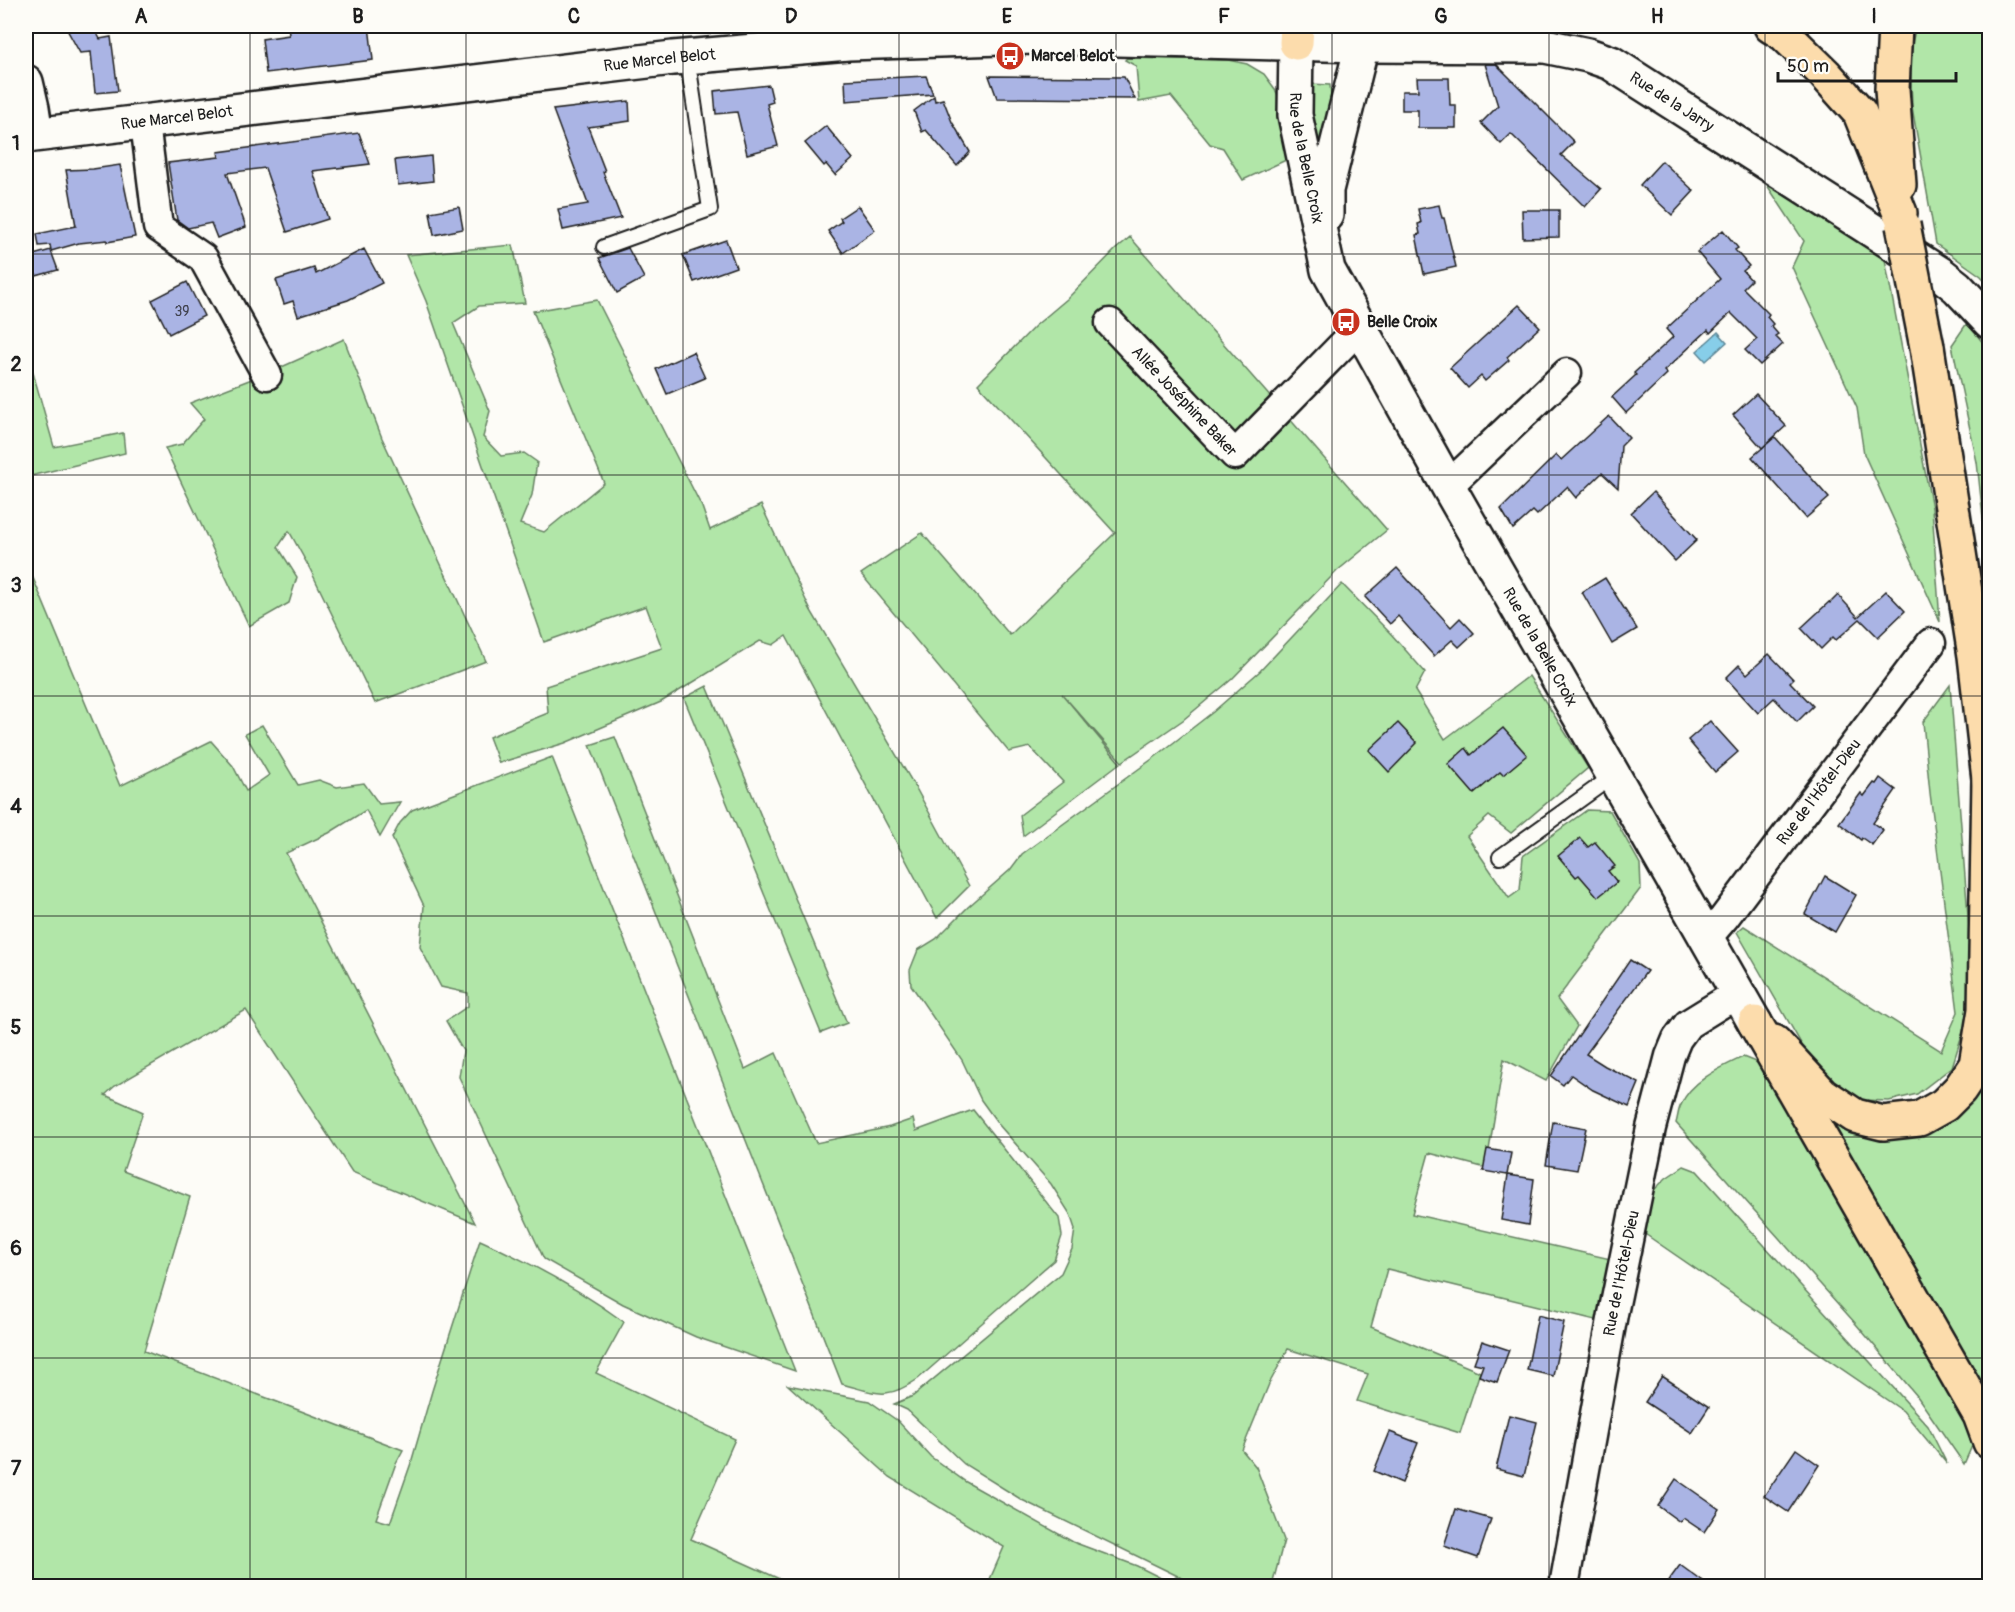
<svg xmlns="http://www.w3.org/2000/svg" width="2015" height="1612" viewBox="0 0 2015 1612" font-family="Pangolin,sans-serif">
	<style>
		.green { fill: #b1e6a8; stroke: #668162; stroke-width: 1.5 }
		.water { fill: #87cee9; stroke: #5c8797; stroke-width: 1.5 }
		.building { fill: #aab4e4; stroke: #1c1c1c; stroke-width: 1.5 }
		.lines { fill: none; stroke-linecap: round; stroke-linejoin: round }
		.service-casing { stroke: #1c1c1c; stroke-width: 18 }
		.minor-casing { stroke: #1c1c1c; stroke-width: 33 }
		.tertiary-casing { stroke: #1c1c1c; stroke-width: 38 }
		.secondary-casing { stroke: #1c1c1c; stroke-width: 38 }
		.primary-casing { stroke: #1c1c1c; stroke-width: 38 }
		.trunk-casing { stroke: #1c1c1c; stroke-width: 38 }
		.service { stroke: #fdfcf7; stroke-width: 14 }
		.minor { stroke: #fdfcf7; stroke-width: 28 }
		.tertiary { stroke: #fdfcf7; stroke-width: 33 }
		.secondary { stroke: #fdfcf7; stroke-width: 33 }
		.primary { stroke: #fcdcac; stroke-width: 33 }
		.trunk { stroke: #fcdcac; stroke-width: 33 }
		.primary-bridge-casing { stroke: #1c1c1c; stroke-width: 38; stroke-linecap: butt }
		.primary-bridge { stroke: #fcdcac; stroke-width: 33 }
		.grid { fill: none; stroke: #1c1c1c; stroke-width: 1.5; stroke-opacity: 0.55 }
		.labels { text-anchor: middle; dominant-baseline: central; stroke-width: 5; stroke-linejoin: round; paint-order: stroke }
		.number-label { font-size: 14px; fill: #40424e }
		.poi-label { font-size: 16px; font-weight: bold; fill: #1c1c1c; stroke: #fdfcf7; text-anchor: start }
		.street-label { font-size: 16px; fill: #1c1c1c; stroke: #fdfcf7 }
		.neatline { fill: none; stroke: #1c1c1c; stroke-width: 2 }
		.grid-label { font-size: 20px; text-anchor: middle; font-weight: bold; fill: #1c1c1c }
	</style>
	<rect width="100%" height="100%" fill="#fdfcf7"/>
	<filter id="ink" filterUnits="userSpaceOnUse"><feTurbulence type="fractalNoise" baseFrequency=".0167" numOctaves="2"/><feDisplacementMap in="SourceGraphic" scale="12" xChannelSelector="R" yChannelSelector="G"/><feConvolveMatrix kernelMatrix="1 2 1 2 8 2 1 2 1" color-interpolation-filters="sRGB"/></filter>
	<g filter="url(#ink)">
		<!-- green -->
		<g class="green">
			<polygon points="1916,26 1970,26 1989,33 1989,285 1981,276 1936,244 1912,107 1910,52"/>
			<polygon points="1127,58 1228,60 1247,64 1264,74 1275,89 1286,114 1286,160 1243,180 1223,148 1210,144 1171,96 1139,102 1136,66 1125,60"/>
			<polygon points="1310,84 1330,85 1332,110 1321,153 1311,151"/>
			<polygon points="1765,182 1884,254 1932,508 1940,622 1864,454 1857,408 1792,267 1804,241"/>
			<polygon points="1130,237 1387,530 1337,571 1232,679 1183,720 1122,762 1062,694 1120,763 1023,836 1020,815 1063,782 1030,747 1009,752 861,574 922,533 1010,635 1115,533 978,384 1035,326 1067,299 1116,249"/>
			<polygon points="513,245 525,303 479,306 453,323 490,411 483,437 501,456 524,453 537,462 532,495 520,524 544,532 604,483 533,311 597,300 702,507 710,530 761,505 810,609 917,790 969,886 937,918 786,636 773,645 760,641 661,702 565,743 499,763 489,737 548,713 546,686 662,648 646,606 544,642 426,301 406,255"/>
			<polygon points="1967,323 1989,350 1989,573 1977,462 1952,345"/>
			<polygon points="344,339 382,438 486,661 375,703 310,569 289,531 278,547 297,577 289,603 249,626 165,448 182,444 204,419 190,403 275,370"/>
			<polygon points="26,348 54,447 123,433 125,453 26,477"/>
			<path d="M26 553 28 566 120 786 211 741 233 766 246 791 269 775 245 734 262 725 298 785 319 780 337 787 364 783 379 804 400 802 380 837 366 810 329 833 286 853 475 1223 352 1172 246 1010 115 1086 105 1095 143 1112 123 1171 190 1197 144 1351 403 1450 396 1463 376 1519 390 1523 411 1463 432 1391 480 1240C531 1263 579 1289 624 1322L596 1373 735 1439 691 1539 795 1586H26Z"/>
			<polygon points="1342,584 1392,635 1425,672 1415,691 1445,739 1529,676 1588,768 1511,833 1489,816 1467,836 1509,898 1520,890 1523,856 1587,810 1610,811 1640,864 1641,888 1557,999 1577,1026 1546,1081 1504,1059 1486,1168 1429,1153 1412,1214 1615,1260 1604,1322 1387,1269 1371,1327 1480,1372 1460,1433 1357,1401 1368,1374 1288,1349 1269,1384 1242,1450 1256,1467 1284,1540 1272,1586 1200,1586 1188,1581 1022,1500 964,1464 907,1410 894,1404 913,1396 1061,1273 1072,1249 1075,1229 1070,1214 1051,1184 999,1125 981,1100 962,1060 911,985 910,970 918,950 936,939 968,907 1010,870 1022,854 1155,757 1213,712 1260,671"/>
			<polygon points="1950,685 1973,979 1966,1022 1952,1067 1917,1094 1889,1101 1860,1100 1838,1088 1810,1059 1737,932 1744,926 1941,1051 1958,1012 1930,793 1923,722"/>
			<polygon points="707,686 847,1023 821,1033 684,698"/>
			<path d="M615 737 745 1069 776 1053 816 1143 890 1127 913 1119 916 1131 973 1110 1059 1218 1062 1236 1054 1260 918 1379C886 1401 877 1393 842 1384L590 745Z"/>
			<polygon points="552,757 795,1371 696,1337 623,1304 544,1259 459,1077 463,1051 446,1021 468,1006 468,993 441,987 420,947 424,906 392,838 400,823 412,810"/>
			<path d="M1743 1057 1763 1065 1960 1407 1972 1446 1964 1464 1917 1396 1856 1324 1676 1123C1678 1117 1678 1110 1681 1105 1690 1081 1722 1067 1743 1057Z"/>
			<polygon points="1988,1074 1990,1087 1989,1399 1810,1097 1872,1131"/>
			<polygon points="1684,1166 1697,1171 1928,1426 1947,1464 1903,1411 1642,1232 1648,1196 1666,1178"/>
			<polygon points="788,1385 869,1401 898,1421 931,1457 966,1482 1073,1542 1137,1566 1177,1586 987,1586 1004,1547 890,1477"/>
		</g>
		<!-- water -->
		<polygon class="water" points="1718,332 1727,342 1706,361 1697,351"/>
		<!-- building -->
		<g class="building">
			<polygon points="65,26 93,26 100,39 111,37 118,91 95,93 91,52 80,53"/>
			<polygon points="288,26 369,26 373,60 266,73 262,39 289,35"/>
			<polygon points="1485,64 1496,64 1574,142 1561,155 1601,189 1585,207 1511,134 1501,144 1481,123 1498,106"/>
			<polygon points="926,76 933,94 846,101 845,80"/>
			<polygon points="989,76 1124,77 1135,99 997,98"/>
			<polygon points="1417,78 1449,78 1450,105 1456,105 1456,128 1418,128 1418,110 1402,110 1402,91 1418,91"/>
			<polygon points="769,85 773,102 767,104 778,146 747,154 737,112 716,114 714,91"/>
			<polygon points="934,96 935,101 943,99 952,122 970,152 957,166 926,130 922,132 914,111"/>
			<polygon points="629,101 630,121 588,127 605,171 603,172 621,218 563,230 558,209 588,204 553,110"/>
			<polygon points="826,126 853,159 835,175 826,164 824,166 805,143"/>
			<polygon points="359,133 370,164 313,171 328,219 287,232 265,168 227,173 246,227 217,238 211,223 188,228 177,220 168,163 219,157 218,152"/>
			<polygon points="431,156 433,181 398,185 395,160"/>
			<polygon points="1662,161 1694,191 1672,215 1640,185"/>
			<polygon points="120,165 135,237 107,242 107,240 79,243 51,251 58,270 36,276 30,256 51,250 50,245 39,246 37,234 76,226 66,170 93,169"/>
			<polygon points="1439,205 1442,218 1444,218 1456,267 1424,274 1416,235 1420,234 1418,224 1421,223 1418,209"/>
			<polygon points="858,206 875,230 843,253 828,231 842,221 840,218"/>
			<polygon points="459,207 463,229 434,235 430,212"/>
			<polygon points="1522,210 1559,210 1559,237 1523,238"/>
			<polygon points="1723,230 1738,248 1735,250 1749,266 1743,271 1751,280 1743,288 1769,314 1767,317 1773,324 1771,326 1778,334 1775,336 1783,344 1760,365 1745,350 1757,339 1731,313 1710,333 1708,330 1664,371 1667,374 1626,413 1612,397 1636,375 1634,373 1673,337 1666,329 1720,279 1697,252"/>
			<polygon points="726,240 736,267 694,282 683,255"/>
			<polygon points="628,248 644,278 617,293 599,258"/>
			<polygon points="364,249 382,283 348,300 298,316 293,301 284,304 276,280 314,268 316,274"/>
			<polygon points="187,282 204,316 169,334 152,300"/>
			<polygon points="1519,305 1540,327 1507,357 1509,360 1485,381 1481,376 1468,388 1450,368"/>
			<polygon points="693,352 705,378 667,394 656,369"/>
			<polygon points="1756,394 1786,426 1762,448 1733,415"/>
			<polygon points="1609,416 1629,438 1621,446 1618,488 1602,473 1576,498 1567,487 1537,515 1533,511 1513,529 1501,509 1556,455 1561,460"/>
			<polygon points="1775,437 1829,498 1806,518 1752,457"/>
			<polygon points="1653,492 1697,540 1675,561 1631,513"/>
			<polygon points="1397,568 1451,627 1460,618 1474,633 1459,647 1452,640 1434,656 1398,616 1390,624 1365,597"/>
			<polygon points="1605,578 1637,629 1612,644 1582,592"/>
			<polygon points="1886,591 1905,611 1878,637 1860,619 1836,640 1833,637 1821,649 1801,628 1829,602 1830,603 1838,595 1858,617"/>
			<polygon points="1769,654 1793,679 1790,682 1813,706 1797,722 1774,698 1758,713 1726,678 1739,665 1747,674"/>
			<polygon points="1710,721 1738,752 1715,772 1688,740"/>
			<polygon points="1398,723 1417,743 1389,772 1369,750"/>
			<polygon points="1503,728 1527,755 1503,775 1500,772 1474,794 1448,764 1466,748 1471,755"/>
			<polygon points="1880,778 1896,790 1873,823 1883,830 1872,845 1862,838 1861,840 1839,823 1861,793 1864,796 1874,783 1876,784"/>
			<polygon points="1580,838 1588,847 1595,842 1615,866 1608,871 1617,882 1598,897 1579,875 1576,877 1558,856"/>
			<polygon points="1825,876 1856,895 1835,932 1805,914"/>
			<polygon points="1630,960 1647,971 1586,1054 1605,1066 1639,1083 1629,1107 1593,1090 1571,1075 1563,1085 1551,1076"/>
			<polygon points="1553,1122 1586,1128 1577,1170 1546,1165"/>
			<polygon points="1487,1149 1511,1153 1507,1175 1483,1171"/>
			<polygon points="1508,1175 1534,1179 1528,1225 1501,1220"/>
			<polygon points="1538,1315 1564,1322 1553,1376 1527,1370"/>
			<polygon points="1482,1341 1509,1350 1497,1382 1479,1376 1483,1365 1474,1363"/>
			<polygon points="1662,1376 1709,1407 1692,1433 1645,1402"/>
			<polygon points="1509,1415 1537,1422 1524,1476 1496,1469"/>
			<polygon points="1390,1432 1418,1443 1402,1483 1374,1471"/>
			<polygon points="1796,1449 1819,1465 1788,1512 1764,1496"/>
			<polygon points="1676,1479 1719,1509 1704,1532 1683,1518 1680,1522 1658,1506"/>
			<polygon points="1456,1509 1491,1519 1478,1558 1444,1546"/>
			<polygon points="1680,1565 1710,1587 1664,1587"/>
		</g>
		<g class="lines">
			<!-- service casing -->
			<g class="service-casing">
				<g id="service">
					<polyline points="604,247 710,209 687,56"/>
					<polyline points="1500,857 1613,776"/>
				</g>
			</g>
			<!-- minor casing -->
			<g class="minor-casing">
				<g id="minor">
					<polyline points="145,123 158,227 203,258 267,375"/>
					<path id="s1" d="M1110 323 1235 455 1360 327"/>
					<polyline points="1448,486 1567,373"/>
					<path id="s2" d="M1707 938 1724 918 1931 643"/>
					<path id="s3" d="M1564 1586 1613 1314 1651 1128 1670 1056 1677 1039 1688 1024 1738 993"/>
				</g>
			</g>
			<!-- tertiary casing -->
			<g class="tertiary-casing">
				<polyline id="tertiary" points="26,82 32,108 36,134"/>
			</g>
			<!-- secondary casing -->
			<g class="secondary-casing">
				<g id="secondary">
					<path id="s4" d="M1296 43 1295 115 1328 270 1448 486 1755 1023"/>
					<path id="s5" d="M26 136 673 58 848 43 1035 37 1362 45 1545 46 1588 55 1611 63 1942 275 1957 287 1990 322"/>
					<polyline points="1326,215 1326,190 1362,45"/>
				</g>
			</g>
			<!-- primary casing -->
			<g class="primary-casing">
				<g id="primary">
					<polyline points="1771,26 1784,34 1825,74 1860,113 1900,213"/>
					<polyline points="1895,26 1892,89 1899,185"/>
					<polyline points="1296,43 1297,26"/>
					<polyline points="1774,1042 1822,1094 1855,1116 1883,1123 1919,1119 1944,1105 1960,1089 1976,1065 1985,1010 1989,779 1975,656 1927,347"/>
				</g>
			</g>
			<!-- trunk casing -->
			<g class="trunk-casing">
				<g id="trunk">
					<polyline points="1989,779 1990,790"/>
					<polyline points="1755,1023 1980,1415 1990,1442"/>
				</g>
			</g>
			<!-- service -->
			<use href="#service" class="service"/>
			<!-- minor -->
			<use href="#minor" class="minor"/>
			<!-- tertiary -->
			<use href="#tertiary" class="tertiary"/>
			<!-- secondary -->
			<use href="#secondary" class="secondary"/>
			<!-- primary -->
			<use href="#primary" class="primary"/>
			<!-- trunk -->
			<use href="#trunk" class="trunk"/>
			<!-- primary-bridge casing -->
			<g class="primary-bridge-casing">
				<polyline id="primary-bridge" points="1903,225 1927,347"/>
			</g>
			<!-- primary-bridge -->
			<use href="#primary-bridge" class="primary-bridge"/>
		</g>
	</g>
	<!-- grid -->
	<path class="grid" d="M250 26V1586M466 26V1586M683 26V1586M899 26V1586M1116 26V1586M1332 26V1586M1549 26V1586M1765 26V1586M26 254H1990M26 475H1990M26 696H1990M26 916H1990M26 1137H1990M26 1358H1990"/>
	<!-- icons -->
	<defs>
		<g id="bus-disc" transform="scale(1.5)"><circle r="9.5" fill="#c8321e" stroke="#fdfcf7"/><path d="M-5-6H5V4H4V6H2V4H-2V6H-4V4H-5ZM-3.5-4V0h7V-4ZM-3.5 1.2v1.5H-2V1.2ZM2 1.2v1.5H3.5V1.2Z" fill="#fff"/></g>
	</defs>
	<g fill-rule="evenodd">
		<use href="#bus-disc" x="1010" y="56"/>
		<use href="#bus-disc" x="1346" y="322"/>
	</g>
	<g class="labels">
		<!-- number labels -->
		<g class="number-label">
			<text x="182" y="311">39</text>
		</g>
		<!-- poi labels -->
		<g class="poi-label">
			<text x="1031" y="56">Marcel Belot</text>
			<text x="1367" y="322">Belle Croix</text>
		</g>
		<!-- street labels -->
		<g class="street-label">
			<text stroke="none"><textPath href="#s5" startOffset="638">Rue Marcel Belot</textPath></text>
			<text stroke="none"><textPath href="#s5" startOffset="1665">Rue de la Jarry</textPath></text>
			<text stroke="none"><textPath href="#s5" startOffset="152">Rue Marcel Belot</textPath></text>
			<text stroke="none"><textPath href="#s4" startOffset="116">Rue de la Belle Croix</textPath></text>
			<text stroke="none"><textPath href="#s1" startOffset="108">Allée Joséphine Baker</textPath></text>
			<text stroke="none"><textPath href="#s4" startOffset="663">Rue de la Belle Croix</textPath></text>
			<text stroke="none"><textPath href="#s2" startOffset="184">Rue de l'Hôtel-Dieu</textPath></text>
			<text stroke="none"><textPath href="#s3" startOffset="318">Rue de l'Hôtel-Dieu</textPath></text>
		</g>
	</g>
	<!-- margin -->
	<rect width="2015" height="1612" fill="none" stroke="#fdfcf7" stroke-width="66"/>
	<!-- scale -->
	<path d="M1778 72v9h178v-9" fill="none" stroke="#1c1c1c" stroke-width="3"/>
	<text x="1787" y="72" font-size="18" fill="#1c1c1c" stroke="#fdfcf7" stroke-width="4.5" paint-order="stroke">50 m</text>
	<rect x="33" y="33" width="1949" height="1546" class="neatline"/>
	<g class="grid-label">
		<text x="141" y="23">A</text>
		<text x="358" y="23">B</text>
		<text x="574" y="23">C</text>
		<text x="791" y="23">D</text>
		<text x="1007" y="23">E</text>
		<text x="1224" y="23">F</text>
		<text x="1441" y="23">G</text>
		<text x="1657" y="23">H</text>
		<text x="1874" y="23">I</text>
		<text x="16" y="150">1</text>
		<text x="16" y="371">2</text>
		<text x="16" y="592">3</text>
		<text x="16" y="813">4</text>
		<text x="16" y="1034">5</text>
		<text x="16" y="1255">6</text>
		<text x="16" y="1475">7</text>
	</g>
</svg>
